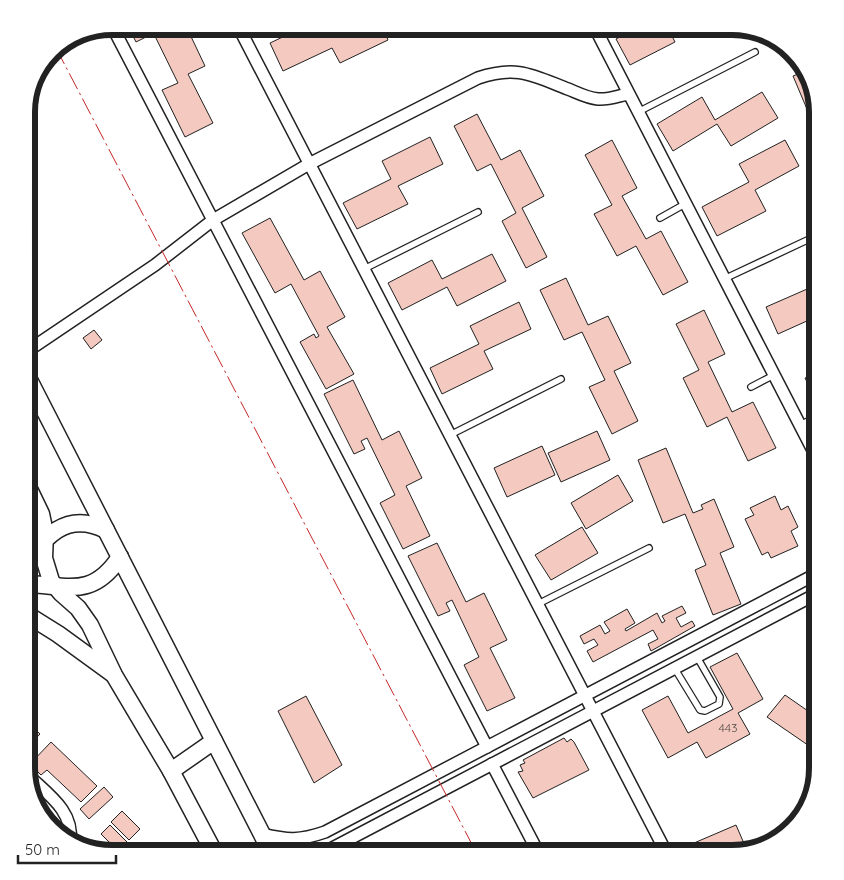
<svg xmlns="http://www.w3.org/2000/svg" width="844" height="880" viewBox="0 0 844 880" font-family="Quicksand,sans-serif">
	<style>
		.building { fill: #f3c9c0; stroke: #222 }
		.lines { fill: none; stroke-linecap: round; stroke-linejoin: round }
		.lane-casing { stroke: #222; stroke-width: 8 }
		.street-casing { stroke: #222; stroke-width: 14 }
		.secondary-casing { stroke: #222; stroke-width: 19 }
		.lane { stroke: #fff; stroke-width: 5.5 }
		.street { stroke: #fff; stroke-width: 11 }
		.secondary { stroke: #fff; stroke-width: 16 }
		.power { stroke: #c62828; stroke-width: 1; stroke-dasharray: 18 4 2.5 4; stroke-linecap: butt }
		.labels { text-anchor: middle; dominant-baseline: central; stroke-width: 4; stroke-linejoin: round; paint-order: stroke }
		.number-label { font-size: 12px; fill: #564c4a }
		.rim { fill: none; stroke: #222; stroke-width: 6 }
	</style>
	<rect width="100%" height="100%" fill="#fff"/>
	<!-- building -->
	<g class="building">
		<polygon points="128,26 148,26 144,28 148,36 136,42"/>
		<polygon points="150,26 186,26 205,66 188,74 213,123 185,137 162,90 178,83"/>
		<polygon points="306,26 322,26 326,35 345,26 382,26 388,40 340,63 332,48 283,71 270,43"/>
		<polygon points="640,26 667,26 675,42 630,65 616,39"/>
		<polygon points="803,72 818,112 818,118 812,121 793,76"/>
		<polygon points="762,92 778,118 731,146 717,124 673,151 657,124 702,97 715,120"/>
		<polygon points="477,114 501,160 520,150 544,196 522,208 547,257 526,268 502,221 516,213 491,164 477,171 454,126"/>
		<polygon points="430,137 443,164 398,186 408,204 357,229 343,203 391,179 382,161"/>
		<polygon points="612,140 637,188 622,196 646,239 661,231 688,282 663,295 636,246 617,256 594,214 612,205 585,155"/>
		<polygon points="785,140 799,166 755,190 766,211 717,236 702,207 749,182 739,164"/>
		<polygon points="270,218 304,280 320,271 345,317 327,327 354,374 326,389 300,342 314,334 316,338 319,336 291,284 275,293 242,233"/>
		<polygon points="492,254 506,281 457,306 447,287 402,310 388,283 432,260 442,279"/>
		<polygon points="566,278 588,325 608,316 631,363 614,371 638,421 612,434 589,387 605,380 582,332 564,340 540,290"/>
		<polygon points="814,286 818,293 818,316 778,334 766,307"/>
		<polygon points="519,302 531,329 484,351 493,369 442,394 430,368 479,344 470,326"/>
		<polygon points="704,310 725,354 708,362 732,412 753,402 776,448 748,461 727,417 707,427 683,378 699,370 676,324"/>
		<polygon points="94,330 102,340 91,349 83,338"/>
		<polygon points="818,372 818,404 805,378"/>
		<polygon points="353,380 382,440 399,431 422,478 406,486 430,536 403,549 380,503 395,495 367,438 361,441 365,449 354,454 324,394"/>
		<polygon points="597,431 610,460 561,482 548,453"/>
		<polygon points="542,446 555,475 507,497 494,468"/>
		<polygon points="666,448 693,513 703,509 701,505 714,499 734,547 720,553 741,604 713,615 695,570 706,565 685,514 663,523 638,460"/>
		<polygon points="618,475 633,501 586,529 571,503"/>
		<polygon points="775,496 781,510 788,506 798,527 791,531 798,546 771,558 768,552 762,555 745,519 754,515 750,508"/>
		<polygon points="582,527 598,553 551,580 535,555"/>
		<polygon points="437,543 466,602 484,593 507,640 490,648 515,698 487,711 464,665 479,657 452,600 446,603 450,611 438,616 408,556"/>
		<polygon points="682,606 686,613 676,618 681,627 692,621 695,626 651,651 648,644 658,639 653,630 593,662 587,651 598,645 594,639 584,644 580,636 600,625 605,634 610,631 604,622 627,609 635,623 625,629 626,631 657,613 662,623 665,621 662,616"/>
		<polygon points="737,653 763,699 738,713 750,734 706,758 697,742 668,758 642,710 668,696 688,733 733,709 710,667"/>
		<polygon points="785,695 818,718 818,752 767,717"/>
		<polygon points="306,696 342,765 314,783 278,711"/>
		<polygon points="33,727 40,734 26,749 26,735"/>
		<polygon points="564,738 567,742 571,739 574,742 589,770 533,798 518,772 523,771 520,765 525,763 523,760"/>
		<polygon points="51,742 97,786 81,802 47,770 41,775 30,764"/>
		<polygon points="104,787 113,797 89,819 80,809"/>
		<polygon points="122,811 140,829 129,840 111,822"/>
		<polygon points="110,825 130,845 125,851 118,844 114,847 101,834"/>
		<polygon points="736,825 746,848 732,854 691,854 687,846"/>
	</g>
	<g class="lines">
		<!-- lane casing -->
		<g class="lane-casing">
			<g id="lane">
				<polyline points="638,112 755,52"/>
				<polyline points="660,218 685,204"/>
				<polyline points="364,269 478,212"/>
				<polyline points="724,279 818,235"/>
				<polyline points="751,387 774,375"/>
				<polyline points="800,425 818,416"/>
				<polyline points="450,435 561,379"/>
				<polyline points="538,604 649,548"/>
				<polyline points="675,669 700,710 705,711 719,704 720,697 697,657"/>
			</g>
		</g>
		<!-- street casing -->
		<g class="street-casing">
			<g id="street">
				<polyline points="112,26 487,747"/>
				<polyline points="238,26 667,854"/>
				<polyline points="594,26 818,460"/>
				<path d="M26 352 155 265 213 220 309 164 478 78C517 65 532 75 568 89 578 93 587 98 598 99 608 100 618 96 628 94"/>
				<polyline points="492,764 539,854"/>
				<path d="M30 777C49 795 74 812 70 841"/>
				<path d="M262 834C288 840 299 841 325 832L818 573"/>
				<polyline points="321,854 818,593"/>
			</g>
		</g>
		<!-- secondary casing -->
		<g class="secondary-casing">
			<g id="secondary">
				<polyline points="26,374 272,854"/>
				<polyline points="26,483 41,514 45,533 44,558 51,581 61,593 78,608 90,625 114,675 171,771 215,854"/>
				<path d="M26 547C45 545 43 539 57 530 73 520 90 522 106 530"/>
				<path d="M26 584C68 585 92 599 120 557"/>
				<polyline points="26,614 58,634 113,674"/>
				<polyline points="171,771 214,741"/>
			</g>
		</g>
		<!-- lane -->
		<use href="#lane" class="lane"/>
		<!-- street -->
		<use href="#street" class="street"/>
		<!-- secondary -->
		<use href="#secondary" class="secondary"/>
		<!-- power -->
		<polyline class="power" points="56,48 477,854"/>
	</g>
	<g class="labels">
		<!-- number labels -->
		<g class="number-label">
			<text x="728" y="727">443</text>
		</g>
	</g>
	<!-- crop -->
	<path d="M0 0H844V880H0ZM112 35H732A77 77 0 0 1 809 112V768A77 77 0 0 1 732 845H112A77 77 0 0 1 35 768V112A77 77 0 0 1 112 35Z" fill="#fff" fill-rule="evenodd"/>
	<path class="rim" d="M112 35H732A77 77 0 0 1 809 112V768A77 77 0 0 1 732 845H112A77 77 0 0 1 35 768V112A77 77 0 0 1 112 35Z"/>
	<!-- scale -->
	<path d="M18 855v8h98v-8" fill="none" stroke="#222222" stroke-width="2.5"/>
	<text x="25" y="855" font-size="15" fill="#222222" stroke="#ffffff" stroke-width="4" paint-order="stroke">50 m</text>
</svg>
